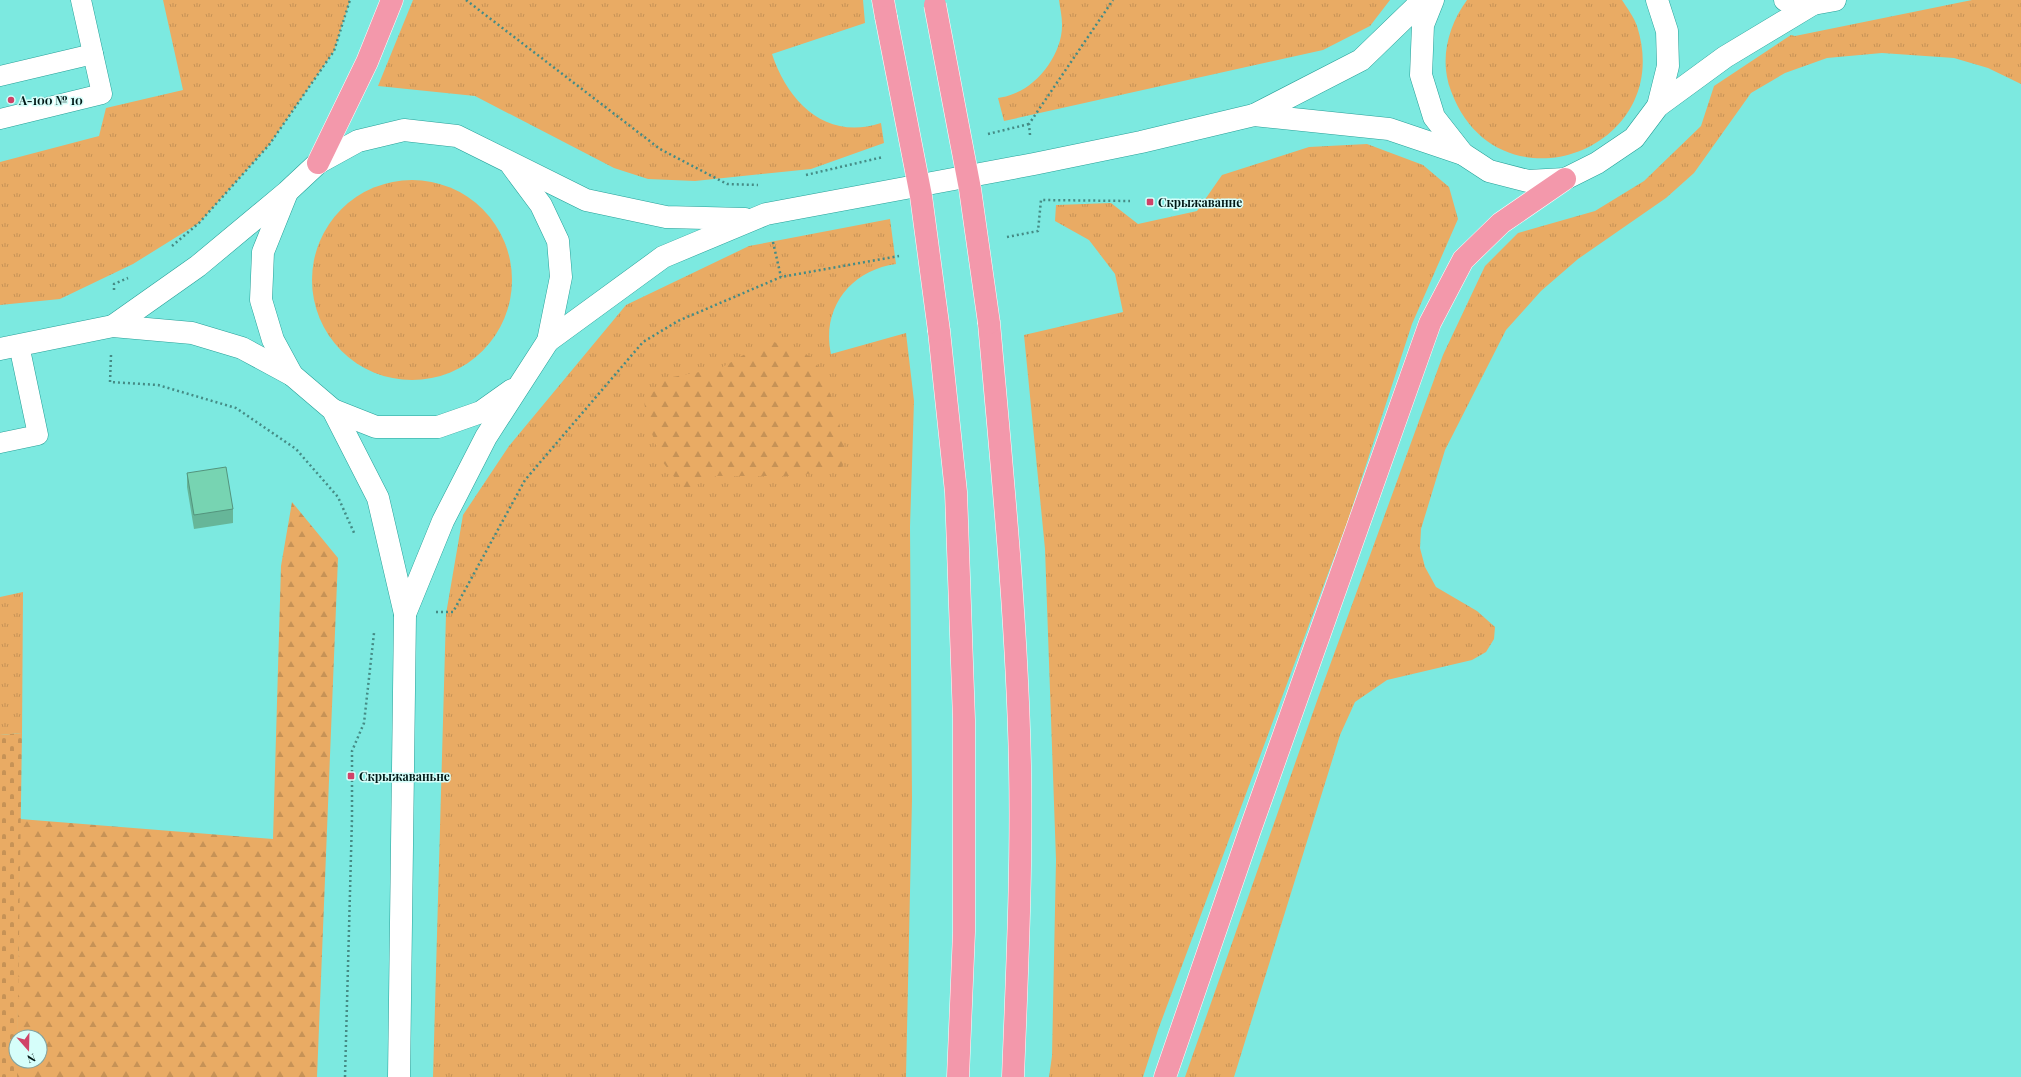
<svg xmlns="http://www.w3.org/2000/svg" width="2021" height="1077" viewBox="0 0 2021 1077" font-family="'Playfair Display',serif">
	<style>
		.grass { fill: url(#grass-tufts) }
		.forest { fill: url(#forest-firs) }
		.cemetery { fill: url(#cemetery-stones) }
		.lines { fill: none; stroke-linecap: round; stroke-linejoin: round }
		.service-casing { stroke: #27a098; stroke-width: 21 }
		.secondary-casing { stroke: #27a098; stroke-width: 23 }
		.trunk-casing { stroke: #fff; stroke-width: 23 }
		.path { stroke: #458b85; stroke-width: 2.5; stroke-dasharray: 2 3; stroke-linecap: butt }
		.service { stroke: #fff; stroke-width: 20 }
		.secondary { stroke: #fff; stroke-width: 22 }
		.trunk { stroke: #f398ab; stroke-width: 22 }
		.trunk-bridge-casing { stroke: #fff; stroke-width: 23; stroke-linecap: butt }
		.trunk-bridge { stroke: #f398ab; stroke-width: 22 }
		.wall { fill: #66b699 }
		.building { fill: #77d4b2; stroke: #53947d }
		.poi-dot { fill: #d04268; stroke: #d6fefa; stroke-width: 1.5 }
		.labels { text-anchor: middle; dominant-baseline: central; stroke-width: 3; stroke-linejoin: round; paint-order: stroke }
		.poi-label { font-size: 12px; font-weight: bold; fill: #011816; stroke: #d6fefa; text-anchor: start }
	</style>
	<defs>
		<pattern id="grass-tufts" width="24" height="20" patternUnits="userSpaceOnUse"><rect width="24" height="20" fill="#e9ab64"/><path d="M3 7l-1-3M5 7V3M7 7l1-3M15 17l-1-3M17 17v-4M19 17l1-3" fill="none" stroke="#c69256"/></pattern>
		<pattern id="forest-firs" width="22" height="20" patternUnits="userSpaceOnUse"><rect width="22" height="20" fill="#e9ab64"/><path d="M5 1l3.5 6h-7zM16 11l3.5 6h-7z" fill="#c69256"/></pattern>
		<pattern id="cemetery-stones" width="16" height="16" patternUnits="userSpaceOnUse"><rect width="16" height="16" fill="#e9ab64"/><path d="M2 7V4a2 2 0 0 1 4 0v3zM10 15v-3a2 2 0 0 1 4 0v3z" fill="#c69256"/></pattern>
	</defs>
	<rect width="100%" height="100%" fill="#7ce9e0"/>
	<!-- grass -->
	<g class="grass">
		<polygon points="163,0 350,0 334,51 269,145 199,223 133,264 60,299 0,305 0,162 99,136 106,108 183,90"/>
		<path d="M413 0H863L865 23 772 54C788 103 827 141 881 123L884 143 811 169 695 181 648 179 614 168 475 96 378 86Z"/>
		<path d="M1059 0H1390L1370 26 1323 50 1004 121 998 98C1003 97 1009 96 1013 94 1039 85 1063 52 1062 24 1062 16 1060 8 1059 0Z"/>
		<path d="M1467 0H1622C1627 8 1634 17 1637 26 1677 151 1497 216 1451 91 1439 60 1448 26 1467 0Z"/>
		<polygon points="1972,0 2021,0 2021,84 1988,68 1954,58 1882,53 1827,58 1785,73 1751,93 1694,173 1666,198 1578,259 1541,291 1506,330 1445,450 1421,529 1420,548 1425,567 1436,587 1477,611 1495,627 1494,639 1486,652 1472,660 1387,680 1355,702 1340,735 1234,1077 1185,1077 1318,698 1443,355 1485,266 1518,233 1595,211 1644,181 1701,126 1714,86 1791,35 1795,36"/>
		<polygon points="1367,144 1423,165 1449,187 1458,219 1412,324 1348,520 1158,1030 1143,1077 1049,1077 1052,1056 1056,860 1045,549 1024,335 1123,312 1115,274 1089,240 1055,221 1056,205 1111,203 1138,224 1197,211 1222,175 1309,147"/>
		<circle cx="412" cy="280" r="100"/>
		<path d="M890 219 896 264C851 270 821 308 831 354L906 333 914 401 910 527 912 799 906 1077H433L446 614 463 515 509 446 626 305 749 246Z"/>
		<polygon points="23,592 22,733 0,735 0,597"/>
	</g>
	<!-- forest -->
	<g class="forest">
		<polygon points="769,340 814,358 835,405 847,457 841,468 795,476 716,476 684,490 662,461 647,420 644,401 667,378 721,368"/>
		<polygon points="292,502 338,558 317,1077 17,1077 17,1061 40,1061 40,1037 17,1037 20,819 273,839 281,566"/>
	</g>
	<!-- cemetery -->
	<polygon class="cemetery" points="22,733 17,1077 0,1077 0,735"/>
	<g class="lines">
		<!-- service casing -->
		<g class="service-casing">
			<g id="service">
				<polyline points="0,76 93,54"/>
				<polyline points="0,119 102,94 81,0"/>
				<polyline points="0,443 38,435 19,345"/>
			</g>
		</g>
		<!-- secondary casing -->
		<g class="secondary-casing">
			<g id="secondary">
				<polyline points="1433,0 1423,25 1421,75 1434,117 1463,154"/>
				<polyline points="1657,0 1667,31 1668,66 1658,106"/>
				<polyline points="1785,0 1813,4 1835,0"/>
				<polyline points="1254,115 1389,129 1463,154 1489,171 1528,181 1565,179 1597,163 1634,138 1658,106 1725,57 1813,4"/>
				<polyline points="286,195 263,252 261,300 273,340 292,375"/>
				<polyline points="113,326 198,266 287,192 318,163 358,141 404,130 457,136 586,200 666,217 745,219"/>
				<polyline points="548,341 663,257 766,214 1034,164 1141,142 1254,115 1361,60 1423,0"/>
				<polyline points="0,349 113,326 192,333 242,348 292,375 333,410 378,498 405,614 399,1077"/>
				<polyline points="333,410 376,427 438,427 481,412 512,390"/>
				<polyline points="405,614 443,521 486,437 548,341 561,277 558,241 541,205 512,166"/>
			</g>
		</g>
		<!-- trunk casing -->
		<g class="trunk-casing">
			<g id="trunk">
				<polyline points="883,0 886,17"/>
				<polyline points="318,163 367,62 392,0"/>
				<path d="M989 323C1002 470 1017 618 1020 766 1022 870 1017 973 1013 1077"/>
				<polyline points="939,331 956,492 964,720 964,932 958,1077"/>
				<polyline points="1165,1077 1249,833 1430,323 1463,260 1501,223 1565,179"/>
			</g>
		</g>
		<!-- path -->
		<g class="path">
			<polyline points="466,0 660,149 727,184 758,185"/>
			<polyline points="988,134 1029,124"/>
			<polyline points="1030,135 1029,124 1113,0"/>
			<polyline points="806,175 883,157"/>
			<polyline points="1007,237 1038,231 1041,200 1130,201"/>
			<polyline points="773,242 781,277"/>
			<polyline points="172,246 199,223 269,145 334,51 350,0"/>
			<polyline points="114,290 114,284 128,278"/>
			<polyline points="111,355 110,382 158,385 236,408 296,449 338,497 355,535"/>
			<polyline points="436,612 453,612 525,480 643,342 678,321 781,277 899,256"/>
			<polyline points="345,1077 352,818 352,751 364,723 374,633"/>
		</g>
		<!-- service -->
		<use href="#service" class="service"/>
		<!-- secondary -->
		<use href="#secondary" class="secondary"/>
		<!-- trunk -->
		<use href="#trunk" class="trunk"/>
		<!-- trunk-bridge casing -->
		<g class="trunk-bridge-casing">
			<g id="trunk-bridge">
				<polyline points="935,5 970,189 989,323"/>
				<polyline points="886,17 921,196 939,331"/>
			</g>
		</g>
		<!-- trunk-bridge -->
		<use href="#trunk-bridge" class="trunk-bridge"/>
	</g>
	<!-- wall -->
	<polygon class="wall" points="187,473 233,509 233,523 194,529 187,487"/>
	<!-- building -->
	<polygon class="building" points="226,467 233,509 194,515 187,473"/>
	<!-- markers -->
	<g class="poi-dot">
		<circle cx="11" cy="100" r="4"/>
		<rect x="1146" y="198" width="8" height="8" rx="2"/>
		<rect x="347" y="772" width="8" height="8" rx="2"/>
	</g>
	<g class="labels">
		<!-- poi labels -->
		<g class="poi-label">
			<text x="19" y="100">А-100 № 10</text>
			<text x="1158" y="202">Скрыжаванне</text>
			<text x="359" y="776">Скрыжаваньне</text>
		</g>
	</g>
	<!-- north arrow -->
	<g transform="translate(28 1049) rotate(160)"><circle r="19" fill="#d6fefa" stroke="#81a29f"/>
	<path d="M0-3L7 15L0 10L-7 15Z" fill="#d04268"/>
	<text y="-6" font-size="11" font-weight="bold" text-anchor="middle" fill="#011816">N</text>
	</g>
</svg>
